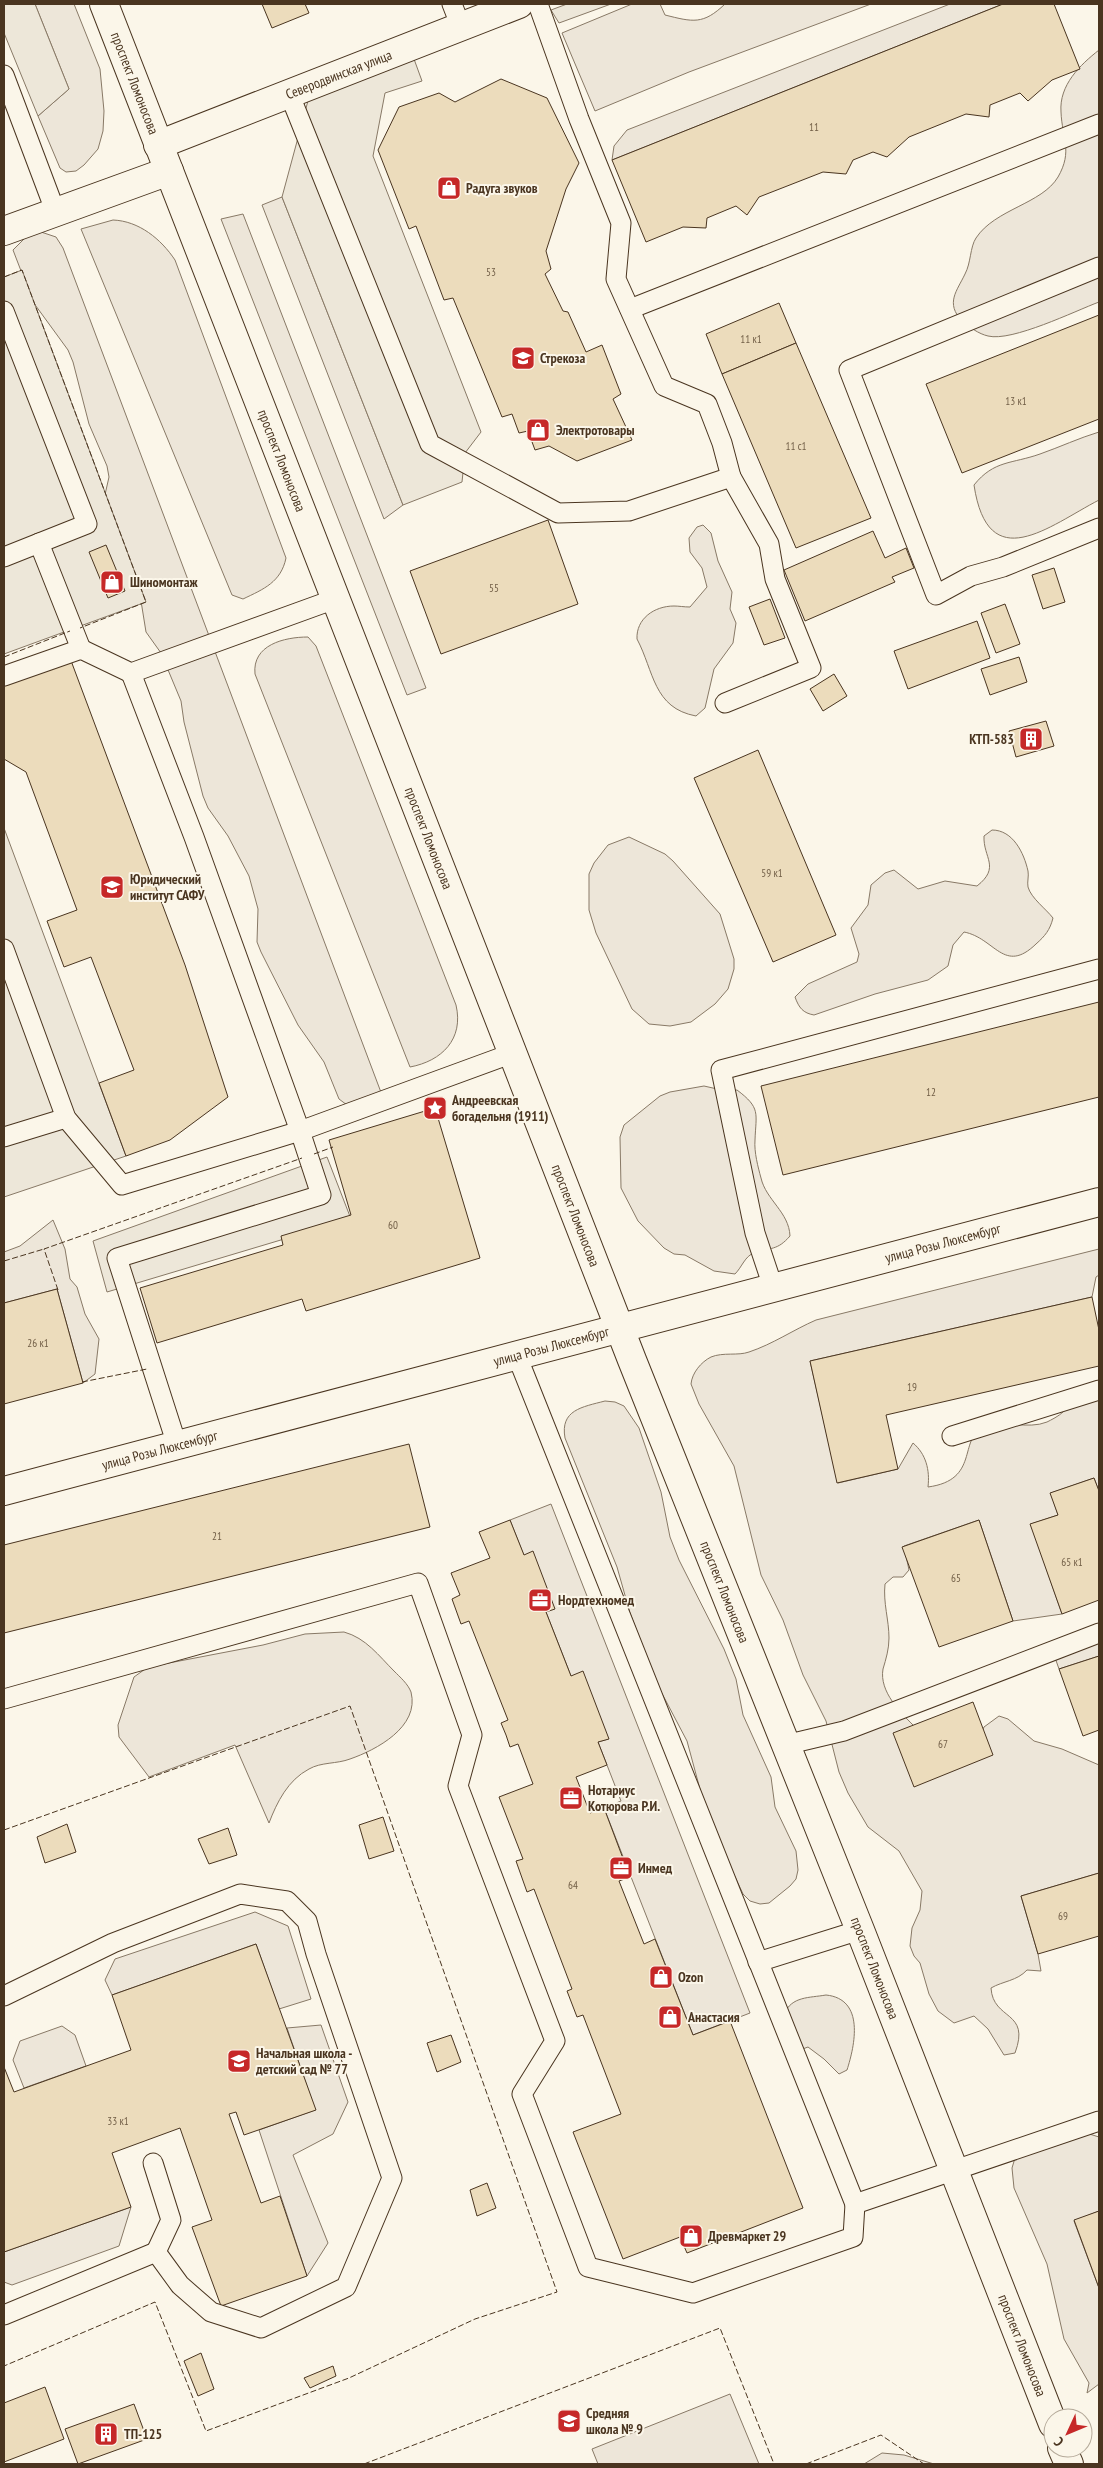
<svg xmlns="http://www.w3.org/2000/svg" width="1103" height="2468" viewBox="0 0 1103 2468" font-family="'PT Sans Narrow',sans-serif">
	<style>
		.green { fill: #ede6d9; stroke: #887966 }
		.parking { fill: #ede7d9; stroke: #887966 }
		.building { fill: #ecdcbc; stroke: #4a3520 }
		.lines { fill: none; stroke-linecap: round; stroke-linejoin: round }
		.service-casing { stroke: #4a3520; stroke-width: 21 }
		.minor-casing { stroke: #4a3520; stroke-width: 30 }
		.primary-casing { stroke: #4a3520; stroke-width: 30 }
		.service { stroke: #fbf6e9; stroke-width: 19 }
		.minor { stroke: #fbf6e9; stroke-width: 28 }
		.primary { stroke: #fbf6e9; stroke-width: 28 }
		.fence { stroke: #4a3520; stroke-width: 1; stroke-dasharray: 6 2.5; stroke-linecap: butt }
		.labels { text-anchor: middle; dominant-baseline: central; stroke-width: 4; stroke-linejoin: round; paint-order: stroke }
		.number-label { font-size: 11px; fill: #725f47 }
		.street-label { font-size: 14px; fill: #4a3520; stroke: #fbf6e9 }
		.poi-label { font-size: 14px; font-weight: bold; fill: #4a3520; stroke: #fbf6e9; text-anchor: start }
	</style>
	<rect width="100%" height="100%" fill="#fbf6e9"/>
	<!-- green -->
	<g class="green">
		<polygon points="35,4 74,4 100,69 104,111 103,131 98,149 84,165 76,171 66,172 60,168 38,116 69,89"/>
		<path d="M632 4H660L665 15C693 22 703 25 725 4H871L689 72 595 111 562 33Z"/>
		<polygon points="950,4 1003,4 612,160 614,146 627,130"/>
		<path d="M1099 50V302C1075 311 1012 342 988 336 979 334 969 327 962 321 945 303 957 291 965 274 971 263 970 247 976 238 995 209 1042 204 1058 177 1073 151 1062 138 1061 112 1059 85 1080 65 1099 50Z"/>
		<polygon points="282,197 403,505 384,519 262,205"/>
		<polygon points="243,214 426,688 407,695 221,219"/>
		<path d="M113 220C139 221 161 239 175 260L286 558C281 582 264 589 243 599L232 595 81 229Z"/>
		<polygon points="38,231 56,237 63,248 382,1095 347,1105 339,1099 324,1062 298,1025 261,952 257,942 258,909 249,876 228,836 208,808 203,796 184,722 181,701 161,653 146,632 141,601 104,499 109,477 107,466 89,424 73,362 68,350 33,302 13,250 28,235"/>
		<path d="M1099 432V500C1049 526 988 578 974 485 994 460 1012 464 1040 454 1060 447 1079 438 1099 432Z"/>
		<path d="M703 525 711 533 718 561 732 592 730 609 736 623 733 643 714 669 705 708 696 716C653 708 654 671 637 639 636 619 654 606 674 606 679 606 684 607 690 607L707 587 702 568 690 552 689 538 697 527Z"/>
		<path d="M308 637 316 646 456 1005C464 1039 442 1061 410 1067L255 674C252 645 284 637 308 637Z"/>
		<path d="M992 830C1013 830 1024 853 1028 871 1029 876 1027 882 1028 887 1031 898 1046 909 1053 918 1050 930 1045 936 1036 944 1004 975 995 938 964 932L953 945 948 966 928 980 875 994 814 1015C803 1013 799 1008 795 997L808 984 857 962 859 954 851 928 868 905 871 885 885 873 894 870 918 889 945 881 977 886C1001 867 983 858 984 836Z"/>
		<polygon points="629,837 665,854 673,861 720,914 734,959 734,969 728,989 715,1004 691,1022 670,1026 649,1024 632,1009 596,933 589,910 589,874 594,863 608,845"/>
		<path d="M704 1086 726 1091 737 1090C761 1108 756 1113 755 1140 754 1152 758 1167 761 1178 766 1200 789 1212 790 1236 777 1251 771 1247 754 1253 745 1256 742 1267 735 1274L714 1271 685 1255 674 1254 664 1248 638 1221 621 1188 620 1137 624 1125 660 1096 670 1092Z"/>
		<polygon points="53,1220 65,1249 70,1279 77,1287 85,1314 99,1339 95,1374 83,1383 57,1289 4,1303 4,1252 20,1246"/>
		<path d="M1099 1249V1275L1096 1277 1092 1297 810 1361 838 1483 898 1469 913 1443C926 1454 930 1470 928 1487 980 1480 958 1439 983 1428 1003 1419 1028 1430 1047 1422 1051 1420 1059 1416 1063 1412 1066 1408 1067 1402 1071 1399 1077 1393 1091 1391 1099 1388V1491L1094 1478 1051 1493 1058 1515 1031 1524 1062 1614 1013 1621 979 1520 904 1546 909 1570 903 1577H893L885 1584C883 1603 889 1620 889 1638 889 1649 886 1659 883 1669 879 1692 901 1713 916 1728L980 1735 984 1727 999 1716 1008 1719 1034 1741 1062 1749 1099 1765V1873L1021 1896 1038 1954 1041 1971 1027 1970C1017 1981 1003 1981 991 1988 993 2021 1031 2010 1015 2053L1004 2055 988 2029 974 2016 954 2023 938 2011 929 1994 920 1963 914 1956 910 1946 912 1928 920 1910 922 1891 899 1851 868 1827 848 1793 839 1772 826 1721 803 1675 783 1620 761 1575 734 1466 699 1404 691 1384C692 1373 701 1362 711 1357 723 1352 738 1356 749 1352 773 1344 793 1330 816 1320Z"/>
		<path d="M605 1401 615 1402 624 1406 639 1428 661 1492 670 1537 679 1560 724 1649 736 1679 743 1715 771 1777 775 1807 796 1851 798 1870 796 1879 790 1886 769 1903 760 1904 750 1901 743 1894 724 1853 704 1804 687 1741 657 1684 630 1613 617 1567 565 1438C560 1410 582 1407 605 1401Z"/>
		<polygon points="551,1504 750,2013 693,2035 604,1808 621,1801 598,1742 608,1739 571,1676 510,1520"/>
		<path d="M344 1632C366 1638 379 1656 394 1671 400 1677 408 1684 411 1692 420 1727 376 1750 350 1759 337 1764 321 1762 309 1769 288 1780 277 1802 269 1823L235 1745 149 1777 119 1737 118 1725 134 1677 148 1667 263 1645 305 1634Z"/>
		<polygon points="1099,1633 1099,1656 1059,1669 1052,1649"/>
		<polygon points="255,1912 288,1926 311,1999 279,2009 256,1944 112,1995 105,1980 115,1959"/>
		<path d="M826 1995C865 1999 855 2045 847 2070L839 2074 824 2059 808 2047 800 2050 784 2014C792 1996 809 1998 826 1995Z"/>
		<polygon points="321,2025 348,2102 333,2134 293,2155 328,2243 307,2276 259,2130 315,2110 287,2028"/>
		<polygon points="62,2026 75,2035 86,2066 24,2088 13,2060 20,2041"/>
		<polygon points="1083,2132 1099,2137 1099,2211 1074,2221 1099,2288 1099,2384 1087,2393 1089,2383 1064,2339 1047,2264 1014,2188 1012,2168 1015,2158"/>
		<polygon points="131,2207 119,2246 12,2285 4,2282 4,2252"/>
		<polygon points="730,2394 759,2464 598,2464 592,2449"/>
		<polygon points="882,2453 904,2455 934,2464 864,2464"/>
	</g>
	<!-- parking -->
	<g class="parking">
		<polygon points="4,4 35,4 69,89 38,116 4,33"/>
		<polygon points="567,4 611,4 559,23 551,10"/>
		<polygon points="414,59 422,81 385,93 373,156 481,432 465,453 462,482 403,505 282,197 309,97"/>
		<polygon points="22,270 146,602 4,654 4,277"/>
		<polygon points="4,828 126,1156 4,1197"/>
		<polygon points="327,1157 351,1219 107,1292 93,1241"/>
	</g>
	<!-- building -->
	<g class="building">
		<polygon points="262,4 305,4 309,13 272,28"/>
		<polygon points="1003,4 1054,4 1080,69 1052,80 1028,101 1020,93 990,105 989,117 966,114 909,137 887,157 873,152 853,160 846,174 823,172 759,197 747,215 736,206 707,218 706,228 683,227 646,242 612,160"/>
		<polygon points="501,79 547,98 579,163 566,189 546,251 551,269 545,274 563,311 568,312 586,352 602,345 621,394 613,399 632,440 577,461 549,446 535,450 528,431 519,433 512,414 502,417 453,298 444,300 416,226 409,229 378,150 399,107 439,93 455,102"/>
		<polygon points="779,303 796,343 722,374 706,334"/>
		<polygon points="1099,315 1099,419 962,473 926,384"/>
		<polygon points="796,343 871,518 796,548 722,374"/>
		<polygon points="548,520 578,604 441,654 410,571"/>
		<polygon points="873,531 885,558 906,548 914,568 892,577 895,582 805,621 784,570"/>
		<polygon points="106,545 125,591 108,598 89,552"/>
		<polygon points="1054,568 1065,602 1043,609 1032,575"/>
		<polygon points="770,599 785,638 764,645 749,607"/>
		<polygon points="1005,604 1020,644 996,653 981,613"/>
		<polygon points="977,621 990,658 908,689 894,651"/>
		<polygon points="67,650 185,965 228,1097 170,1140 126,1156 99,1083 134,1070 91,957 64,967 47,921 77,910 26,772 4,759 4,674"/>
		<polygon points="1019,657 1027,682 990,695 981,669"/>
		<polygon points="834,674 847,696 823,711 810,689"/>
		<polygon points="1046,721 1054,746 1016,757 1009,731"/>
		<polygon points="758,750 836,935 773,962 694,778"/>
		<polygon points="1099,1002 1099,1097 783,1175 761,1086"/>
		<polygon points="435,1108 480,1258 306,1311 302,1299 157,1343 140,1288 283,1245 281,1236 351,1215 329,1140"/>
		<polygon points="57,1289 83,1383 4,1404 4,1303"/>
		<polygon points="1092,1297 1099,1330 1099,1366 886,1415 898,1469 837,1483 810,1361"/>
		<polygon points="409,1444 430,1527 4,1633 4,1545"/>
		<polygon points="1094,1478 1099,1491 1099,1600 1062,1614 1030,1524 1058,1515 1050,1493"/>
		<polygon points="510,1520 524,1555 533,1551 555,1609 546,1612 571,1676 583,1671 609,1739 598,1742 607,1765 576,1777 590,1813 604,1808 630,1877 619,1881 644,1944 655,1939 693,2035 730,2021 803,2208 687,2253 680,2237 623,2259 573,2132 621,2114 583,2015 577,2017 567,1991 572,1989 534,1889 527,1892 516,1861 523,1859 499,1797 533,1784 518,1744 510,1747 506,1735 501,1723 508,1720 469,1621 461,1624 452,1599 460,1595 451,1573 490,1558 479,1532"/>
		<polygon points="979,1520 1013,1621 939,1647 902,1547"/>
		<polygon points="1099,1656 1099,1730 1083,1736 1059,1669"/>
		<polygon points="973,1702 993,1755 914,1787 893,1733"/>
		<polygon points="383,1817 394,1851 369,1859 359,1825"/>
		<polygon points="67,1824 76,1852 45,1863 37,1837"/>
		<polygon points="228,1828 237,1855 209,1864 198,1839"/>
		<polygon points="1099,1873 1099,1936 1038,1954 1021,1896"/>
		<polygon points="256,1944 316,2110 244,2135 236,2112 229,2114 261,2203 280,2196 307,2276 221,2306 192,2227 212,2220 180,2128 112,2153 131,2207 4,2252 4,2067 14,2092 131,2050 112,1995"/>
		<polygon points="451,2035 461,2062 437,2072 427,2043"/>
		<polygon points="487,2183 496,2208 477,2216 470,2190"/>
		<polygon points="1099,2211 1099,2288 1074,2220"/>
		<polygon points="201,2353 214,2389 198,2396 184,2361"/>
		<polygon points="333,2366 336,2376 310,2388 304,2378"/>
		<polygon points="45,2387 64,2439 4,2462 4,2403"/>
		<polygon points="134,2404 147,2439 78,2464 65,2429"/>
	</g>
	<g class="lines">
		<!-- service casing -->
		<g class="service-casing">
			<g id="service">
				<polyline points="452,4 461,27"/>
				<polyline points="4,75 56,213"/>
				<polyline points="289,93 430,444 558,513 629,511 731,477 722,443 707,404 664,386 616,279 621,223 579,119 538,4"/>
				<polyline points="1099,267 849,370 936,595 971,576 1003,567 1099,528"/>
				<polyline points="630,309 1099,124"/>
				<polyline points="4,311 87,524 4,557"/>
				<polyline points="39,543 81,649"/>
				<polyline points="131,673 194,837 300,1131 513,1053"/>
				<polyline points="4,676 81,649 131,673 335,599"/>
				<polyline points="725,703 811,668 775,579 769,544 731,477"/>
				<polyline points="4,949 66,1118 122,1185 300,1131 321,1195 117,1258 177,1445"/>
				<polyline points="4,1137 66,1118"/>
				<polyline points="773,1287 755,1233 721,1070 1099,969"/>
				<polyline points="517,1356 855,2204"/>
				<polyline points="952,1436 1099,1390"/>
				<polyline points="4,1699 418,1583 472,1735 458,1786 555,2041 522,2094 588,2267 693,2293 853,2237 855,2204 1099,2121"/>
				<polyline points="785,1745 844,1731 1099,1633"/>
				<polyline points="758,1962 860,1930"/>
				<polyline points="4,1996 113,1943 240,1894 287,1901 307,1921 316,1954 392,2178 346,2287 261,2328 211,2312 180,2285 156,2252 4,2315"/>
				<polyline points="153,2163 171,2220 156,2252"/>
			</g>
		</g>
		<!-- minor casing -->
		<g class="minor-casing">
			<g id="minor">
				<path id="s1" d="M158 145 519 4"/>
				<polyline points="4,231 169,171"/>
				<path id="s2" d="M4 1491C369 1395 734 1297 1099 1202"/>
			</g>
		</g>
		<!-- primary casing -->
		<g class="primary-casing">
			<g id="primary">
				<path id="s3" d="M104 4 632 1360 860 1930 1053 2424"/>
				<polyline points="1062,2448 1069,2464"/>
			</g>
		</g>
		<!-- service -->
		<use href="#service" class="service"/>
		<!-- minor -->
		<use href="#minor" class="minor"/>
		<!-- primary -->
		<use href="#primary" class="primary"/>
		<!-- fence -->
		<g class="fence">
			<polyline points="4,277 22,270 146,602 80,628"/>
			<polyline points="4,657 70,631"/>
			<polyline points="314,1154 333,1147"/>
			<polyline points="4,1261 44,1249"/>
			<polyline points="58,1290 44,1249 302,1158"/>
			<polyline points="82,1382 147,1369"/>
			<polyline points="4,1830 350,1706 557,2292 475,2319 349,2378 206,2431 155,2302 4,2366"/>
			<polyline points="364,2464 720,2328 774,2464"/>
			<polyline points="806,2464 881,2435 924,2464"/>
		</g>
	</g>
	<!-- icons -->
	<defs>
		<g id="shop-square" transform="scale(1.25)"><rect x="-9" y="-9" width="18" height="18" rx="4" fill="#c62828" stroke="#fbf6e9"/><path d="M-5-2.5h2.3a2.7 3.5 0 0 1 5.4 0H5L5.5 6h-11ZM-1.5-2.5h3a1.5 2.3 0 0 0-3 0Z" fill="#fff"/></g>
		<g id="school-square" transform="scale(1.25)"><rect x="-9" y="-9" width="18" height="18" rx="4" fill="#c62828" stroke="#fbf6e9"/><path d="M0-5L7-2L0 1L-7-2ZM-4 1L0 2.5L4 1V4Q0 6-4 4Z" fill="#fff"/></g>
		<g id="building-square" transform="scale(1.25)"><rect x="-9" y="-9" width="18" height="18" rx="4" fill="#c62828" stroke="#fbf6e9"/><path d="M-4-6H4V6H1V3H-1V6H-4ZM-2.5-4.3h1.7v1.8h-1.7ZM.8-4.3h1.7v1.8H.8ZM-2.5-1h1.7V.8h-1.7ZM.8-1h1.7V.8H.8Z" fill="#fff"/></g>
		<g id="university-square" transform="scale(1.25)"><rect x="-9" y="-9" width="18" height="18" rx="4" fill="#c62828" stroke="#fbf6e9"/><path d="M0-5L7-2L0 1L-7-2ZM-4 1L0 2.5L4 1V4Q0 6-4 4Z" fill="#fff"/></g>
		<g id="sight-square" transform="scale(1.25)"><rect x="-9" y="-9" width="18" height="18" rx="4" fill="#c62828" stroke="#fbf6e9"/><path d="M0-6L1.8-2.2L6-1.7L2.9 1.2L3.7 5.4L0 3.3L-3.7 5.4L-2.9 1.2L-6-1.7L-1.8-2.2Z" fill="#fff"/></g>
		<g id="office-square" transform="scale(1.25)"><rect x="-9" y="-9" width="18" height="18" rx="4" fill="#c62828" stroke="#fbf6e9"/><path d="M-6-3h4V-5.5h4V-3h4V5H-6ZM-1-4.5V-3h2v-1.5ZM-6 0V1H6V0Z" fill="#fff"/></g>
	</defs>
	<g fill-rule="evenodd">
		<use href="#shop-square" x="449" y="188"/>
		<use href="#school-square" x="523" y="358"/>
		<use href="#shop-square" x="538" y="430"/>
		<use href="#shop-square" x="112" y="582"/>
		<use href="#building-square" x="1031" y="739"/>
		<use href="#university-square" x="112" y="887"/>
		<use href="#sight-square" x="435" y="1108"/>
		<use href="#office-square" x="540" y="1600"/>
		<use href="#office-square" x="571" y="1798"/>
		<use href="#office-square" x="621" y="1868"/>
		<use href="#shop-square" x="661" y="1977"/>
		<use href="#shop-square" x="670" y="2017"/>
		<use href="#school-square" x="239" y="2061"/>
		<use href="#shop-square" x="691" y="2236"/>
		<use href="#school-square" x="569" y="2421"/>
		<use href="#building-square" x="106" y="2434"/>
	</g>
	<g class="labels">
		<!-- number labels -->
		<g class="number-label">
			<text x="814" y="127">11</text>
			<text x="491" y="272">53</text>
			<text x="751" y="339">11 к1</text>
			<text x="1016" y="401">13 к1</text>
			<text x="796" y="446">11 с1</text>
			<text x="494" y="588">55</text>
			<text x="772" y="873">59 к1</text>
			<text x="931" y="1092">12</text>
			<text x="393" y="1225">60</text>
			<text x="38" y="1343">26 к1</text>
			<text x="912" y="1387">19</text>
			<text x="217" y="1536">21</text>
			<text x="1072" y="1562">65 к1</text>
			<text x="956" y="1578">65</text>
			<text x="943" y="1744">67</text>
			<text x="573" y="1885">64</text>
			<text x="1063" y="1916">69</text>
			<text x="118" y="2121">33 к1</text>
		</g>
		<!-- street labels -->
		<g class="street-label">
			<text stroke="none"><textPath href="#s1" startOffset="194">Северодвинская улица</textPath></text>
			<text stroke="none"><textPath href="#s3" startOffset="85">проспект Ломоносова</textPath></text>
			<text stroke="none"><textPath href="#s3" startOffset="490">проспект Ломоносова</textPath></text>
			<text stroke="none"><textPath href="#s3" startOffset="895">проспект Ломоносова</textPath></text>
			<text stroke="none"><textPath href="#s3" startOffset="1300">проспект Ломоносова</textPath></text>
			<text stroke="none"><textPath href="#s2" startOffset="971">улица Розы Люксембург</textPath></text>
			<text stroke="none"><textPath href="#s2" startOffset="566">улица Розы Люксембург</textPath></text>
			<text stroke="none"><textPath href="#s2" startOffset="161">улица Розы Люксембург</textPath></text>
			<text stroke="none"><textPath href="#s3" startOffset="1705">проспект Ломоносова</textPath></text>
			<text stroke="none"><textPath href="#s3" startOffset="2110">проспект Ломоносова</textPath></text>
			<text stroke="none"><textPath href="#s3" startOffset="2515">проспект Ломоносова</textPath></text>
		</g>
		<!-- poi labels -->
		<g class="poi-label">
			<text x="466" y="188">Радуга звуков</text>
			<text x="540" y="358">Стрекоза</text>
			<text x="556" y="430">Электротовары</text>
			<text x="130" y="582">Шиномонтаж</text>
			<text x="1014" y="739" text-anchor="end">КТП-583</text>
			<text x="130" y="879">Юридический<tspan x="130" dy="16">институт САФУ</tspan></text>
			<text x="452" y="1100">Андреевская<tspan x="452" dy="16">богадельня (1911)</tspan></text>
			<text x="558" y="1600">Нордтехномед</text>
			<text x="588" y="1790">Нотариус<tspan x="588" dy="16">Котюрова Р.И.</tspan></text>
			<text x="638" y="1868">Инмед</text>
			<text x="678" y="1977">Ozon</text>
			<text x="688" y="2017">Анастасия</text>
			<text x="256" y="2053">Начальная школа -<tspan x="256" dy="16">детский сад № 77</tspan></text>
			<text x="708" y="2236">Древмаркет 29</text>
			<text x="586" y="2413">Средняя<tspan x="586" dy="16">школа № 9</tspan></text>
			<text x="124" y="2434">ТП-125</text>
		</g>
	</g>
	<!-- border -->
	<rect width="1103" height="2468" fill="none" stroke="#4a3520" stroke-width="10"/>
	<!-- north arrow -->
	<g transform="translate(1068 2433) rotate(226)"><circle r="24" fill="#fbf6e9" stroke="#b4a999"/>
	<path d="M0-4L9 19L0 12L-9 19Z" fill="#c62828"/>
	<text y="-8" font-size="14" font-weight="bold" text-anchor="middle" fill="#4a3520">С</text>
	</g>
</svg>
